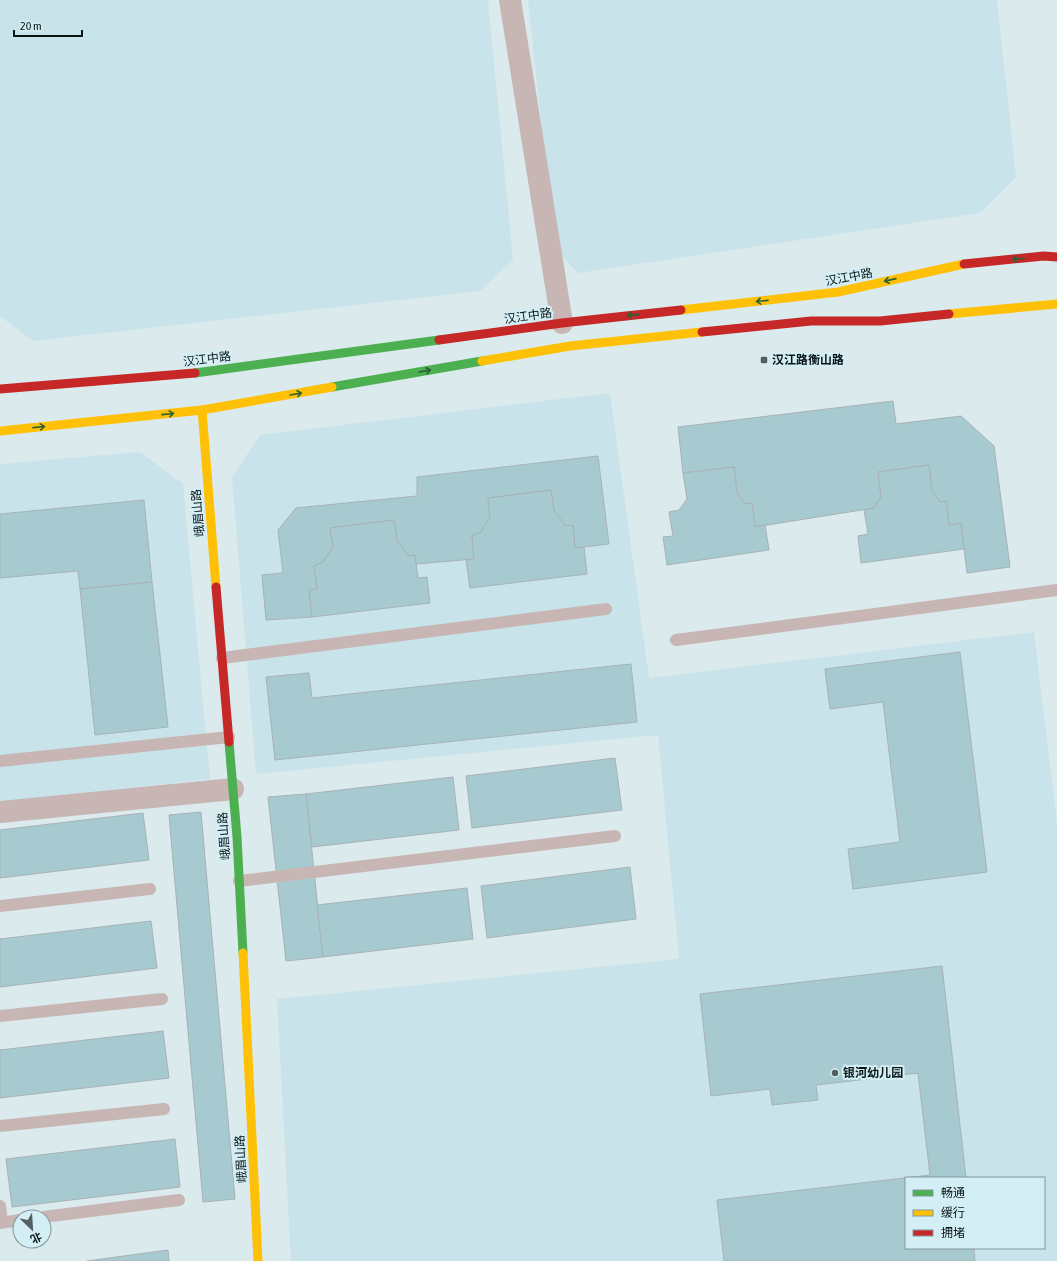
<svg xmlns="http://www.w3.org/2000/svg" width="1057" height="1261" viewBox="0 0 1057 1261" font-family="'Asap Condensed','Noto Sans SC',sans-serif">
	<style>
		.built { fill: #c8e3e9; fill-rule: evenodd }
		.building { fill: #a7cad0; stroke: #a7b2b5 }
		.lines { fill: none; stroke-linecap: round; stroke-linejoin: round }
		.lane { stroke: #c8b6b5; stroke-width: 12 }
		.street { stroke: #c8b6b5; stroke-width: 22 }
		.fast { stroke: #4caf50; stroke-width: 9 }
		.slow { stroke: #ffc107; stroke-width: 9 }
		.jam { stroke: #c62828; stroke-width: 9 }
		.oneway { stroke: #2b6233 }
		.poi-dot { fill: #535f61; stroke: #d3eff5; stroke-width: 1.5 }
		.labels { text-anchor: middle; dominant-baseline: central; stroke-width: 4; stroke-linejoin: round; paint-order: stroke }
		.street-label { font-size: 12px; fill: #0a1416; stroke: #d3eff5 }
		.poi-label { font-size: 12px; font-weight: bold; fill: #0a1416; stroke: #d3eff5; text-anchor: start }
	</style>
	<rect width="100%" height="100%" fill="#dbeaed"/>
	<!-- built -->
	<g class="built">
		<polygon points="0,0 488,0 513,260 480,291 33,341 0,316"/>
		<polygon points="528,0 997,0 1016,177 980,213 578,273 555,249"/>
		<path d="M610 393 649 678 1034 632 1057 823V1261H291L277 999 679 959 658 735 256 774 232 477 260 435ZM906 1178H1044V1248H906Z"/>
		<polygon points="140,452 183,484 210,779 0,802 0,464"/>
	</g>
	<!-- building -->
	<g class="building">
		<polygon points="893,401 896,424 961,416 994,446 1010,567 967,573 961,523 949,525 946,501 940,502 932,491 929,465 878,472 881,497 874,508 755,527 752,503 745,504 737,493 734,467 683,473 678,427"/>
		<polygon points="598,456 609,544 575,548 573,525 566,526 554,511 551,490 488,498 490,517 481,532 472,536 474,559 416,564 415,555 409,556 397,541 394,520 330,528 333,547 323,562 314,566 317,589 309,590 312,617 266,620 262,575 283,573 278,530 296,508 417,496 417,477"/>
		<polygon points="929,465 932,491 940,502 946,501 949,525 961,523 964,549 861,563 858,536 868,534 864,510 874,508 881,497 878,472"/>
		<polygon points="734,467 737,493 745,504 752,503 755,527 765,525 769,550 667,565 663,537 673,536 669,512 679,510 687,499 683,473"/>
		<polygon points="551,490 554,511 566,526 573,525 575,548 584,547 587,574 470,588 466,560 474,559 472,536 481,532 490,517 488,498"/>
		<polygon points="144,500 152,582 80,589 78,571 0,578 0,514"/>
		<polygon points="394,520 397,541 409,556 415,555 418,578 427,577 430,603 312,617 309,590 317,589 314,566 323,562 333,547 330,528"/>
		<polygon points="152,582 168,727 95,735 80,589"/>
		<polygon points="960,652 987,872 853,889 848,849 900,842 883,702 830,709 825,669"/>
		<polygon points="631,664 637,722 275,760 266,677 309,673 312,698"/>
		<polygon points="615,758 622,810 472,828 466,776"/>
		<polygon points="453,777 459,830 312,847 306,794"/>
		<polygon points="306,794 323,957 286,961 268,797"/>
		<polygon points="201,812 235,1199 203,1202 169,815"/>
		<polygon points="143,813 149,860 0,878 0,830"/>
		<polygon points="630,867 636,919 487,938 481,886"/>
		<polygon points="467,888 473,939 323,957 317,905"/>
		<polygon points="151,921 157,968 0,987 0,939"/>
		<polygon points="942,966 966,1178 906,1178 906,1248 974,1248 975,1261 724,1261 717,1200 930,1175 918,1073 816,1085 818,1100 772,1105 770,1089 711,1096 700,994"/>
		<polygon points="163,1031 169,1078 0,1098 0,1050"/>
		<polygon points="175,1139 180,1187 12,1207 6,1159"/>
		<polygon points="168,1250 169,1261 87,1261"/>
	</g>
	<g class="lines">
		<!-- lane -->
		<g class="lane">
			<polyline points="676,640 1057,590"/>
			<polyline points="222,658 606,609"/>
			<polyline points="0,761 229,737"/>
			<polyline points="239,881 615,836"/>
			<polyline points="0,906 150,889"/>
			<polyline points="0,1016 162,999"/>
			<polyline points="0,1126 164,1109"/>
			<polyline points="0,1206 2,1222"/>
			<polyline points="43,1217 179,1200"/>
			<polyline points="0,1223 20,1220"/>
		</g>
		<!-- street -->
		<g class="street">
			<polyline points="510,0 562,323"/>
			<polyline points="0,812 233,789"/>
		</g>
		<!-- fast -->
		<g class="fast">
			<polyline points="195,373 439,340"/>
			<polyline points="332,387 482,361"/>
			<polyline points="229,742 237,837 243,953"/>
		</g>
		<!-- slow -->
		<g class="slow">
			<polyline points="681,310 838,292 964,264"/>
			<polyline points="949,314 1057,304"/>
			<polyline points="482,361 570,346 702,332"/>
			<polyline points="202,410 216,587"/>
			<polyline points="0,431 202,410 332,387"/>
			<polyline points="243,953 258,1261"/>
		</g>
		<!-- jam -->
		<g class="jam">
			<polyline points="964,264 1044,256 1057,257"/>
			<polyline points="702,332 811,321 880,321 949,314"/>
			<polyline points="439,340 562,323 681,310"/>
			<polyline points="0,389 195,373"/>
			<polyline points="216,587 229,742"/>
		</g>
	</g>
	<!-- one-way arrows -->
	<defs><path id="oneway-shaft" d="M-6 0H5M1.5-3L5.5 0L1.5 3" fill="none" stroke-width="1.6" stroke-linecap="round" stroke-linejoin="round"/></defs>
	<g class="oneway">
		<use href="#oneway-shaft" transform="translate(1018 259) rotate(174)"/>
		<use href="#oneway-shaft" transform="translate(890 280) rotate(167)"/>
		<use href="#oneway-shaft" transform="translate(762 301) rotate(174)"/>
		<use href="#oneway-shaft" transform="translate(633 315) rotate(174)"/>
		<use href="#oneway-shaft" transform="translate(425 371) rotate(-10)"/>
		<use href="#oneway-shaft" transform="translate(296 394) rotate(-10)"/>
		<use href="#oneway-shaft" transform="translate(168 414) rotate(-6)"/>
		<use href="#oneway-shaft" transform="translate(39 427) rotate(-6)"/>
	</g>
	<!-- markers -->
	<g class="poi-dot">
		<rect x="760" y="356" width="8" height="8" rx="2"/>
		<circle cx="835" cy="1073" r="4"/>
	</g>
	<g class="labels">
		<!-- street labels -->
		<g class="street-label">
			<text transform="translate(849 277) rotate(-11)">汉江中路</text>
			<text transform="translate(528 316) rotate(-8)">汉江中路</text>
			<text transform="translate(207 359) rotate(-7)">汉江中路</text>
			<text transform="translate(198 513) rotate(-95)">峨眉山路</text>
			<text transform="translate(224 836) rotate(-94)">峨眉山路</text>
			<text transform="translate(241 1159) rotate(-93)">峨眉山路</text>
		</g>
		<!-- poi labels -->
		<g class="poi-label">
			<text x="772" y="360">汉江路衡山路</text>
			<text x="843" y="1073">银河幼儿园</text>
		</g>
	</g>
	<!-- legend -->
	<rect x="905" y="1177" width="140" height="72" fill="#d3eff5" stroke="#83979c"/>
	<rect x="913" y="1190" width="20" height="6" fill="#4caf50" stroke="#83979c"/>
	<text x="941" y="1197" font-size="12" fill="#0a1416">畅通</text>
	<rect x="913" y="1210" width="20" height="6" fill="#ffc107" stroke="#83979c"/>
	<text x="941" y="1217" font-size="12" fill="#0a1416">缓行</text>
	<rect x="913" y="1230" width="20" height="6" fill="#c62828" stroke="#83979c"/>
	<text x="941" y="1237" font-size="12" fill="#0a1416">拥堵</text>
	<!-- north arrow -->
	<g transform="translate(32 1229) rotate(155)"><circle r="19" fill="#d3eff5" stroke="#83979c"/>
	<path d="M0-3L7 15L0 10L-7 15Z" fill="#535f61"/>
	<text y="-6" font-size="11" font-weight="bold" text-anchor="middle" fill="#0a1416">北</text>
	</g>
	<!-- scale -->
	<path d="M14 30v6h68v-6" fill="none" stroke="#0a1416" stroke-width="2"/>
	<text x="20" y="30" font-size="12" fill="#0a1416" stroke="#d3eff5" stroke-width="3" paint-order="stroke">20 m</text>
</svg>
